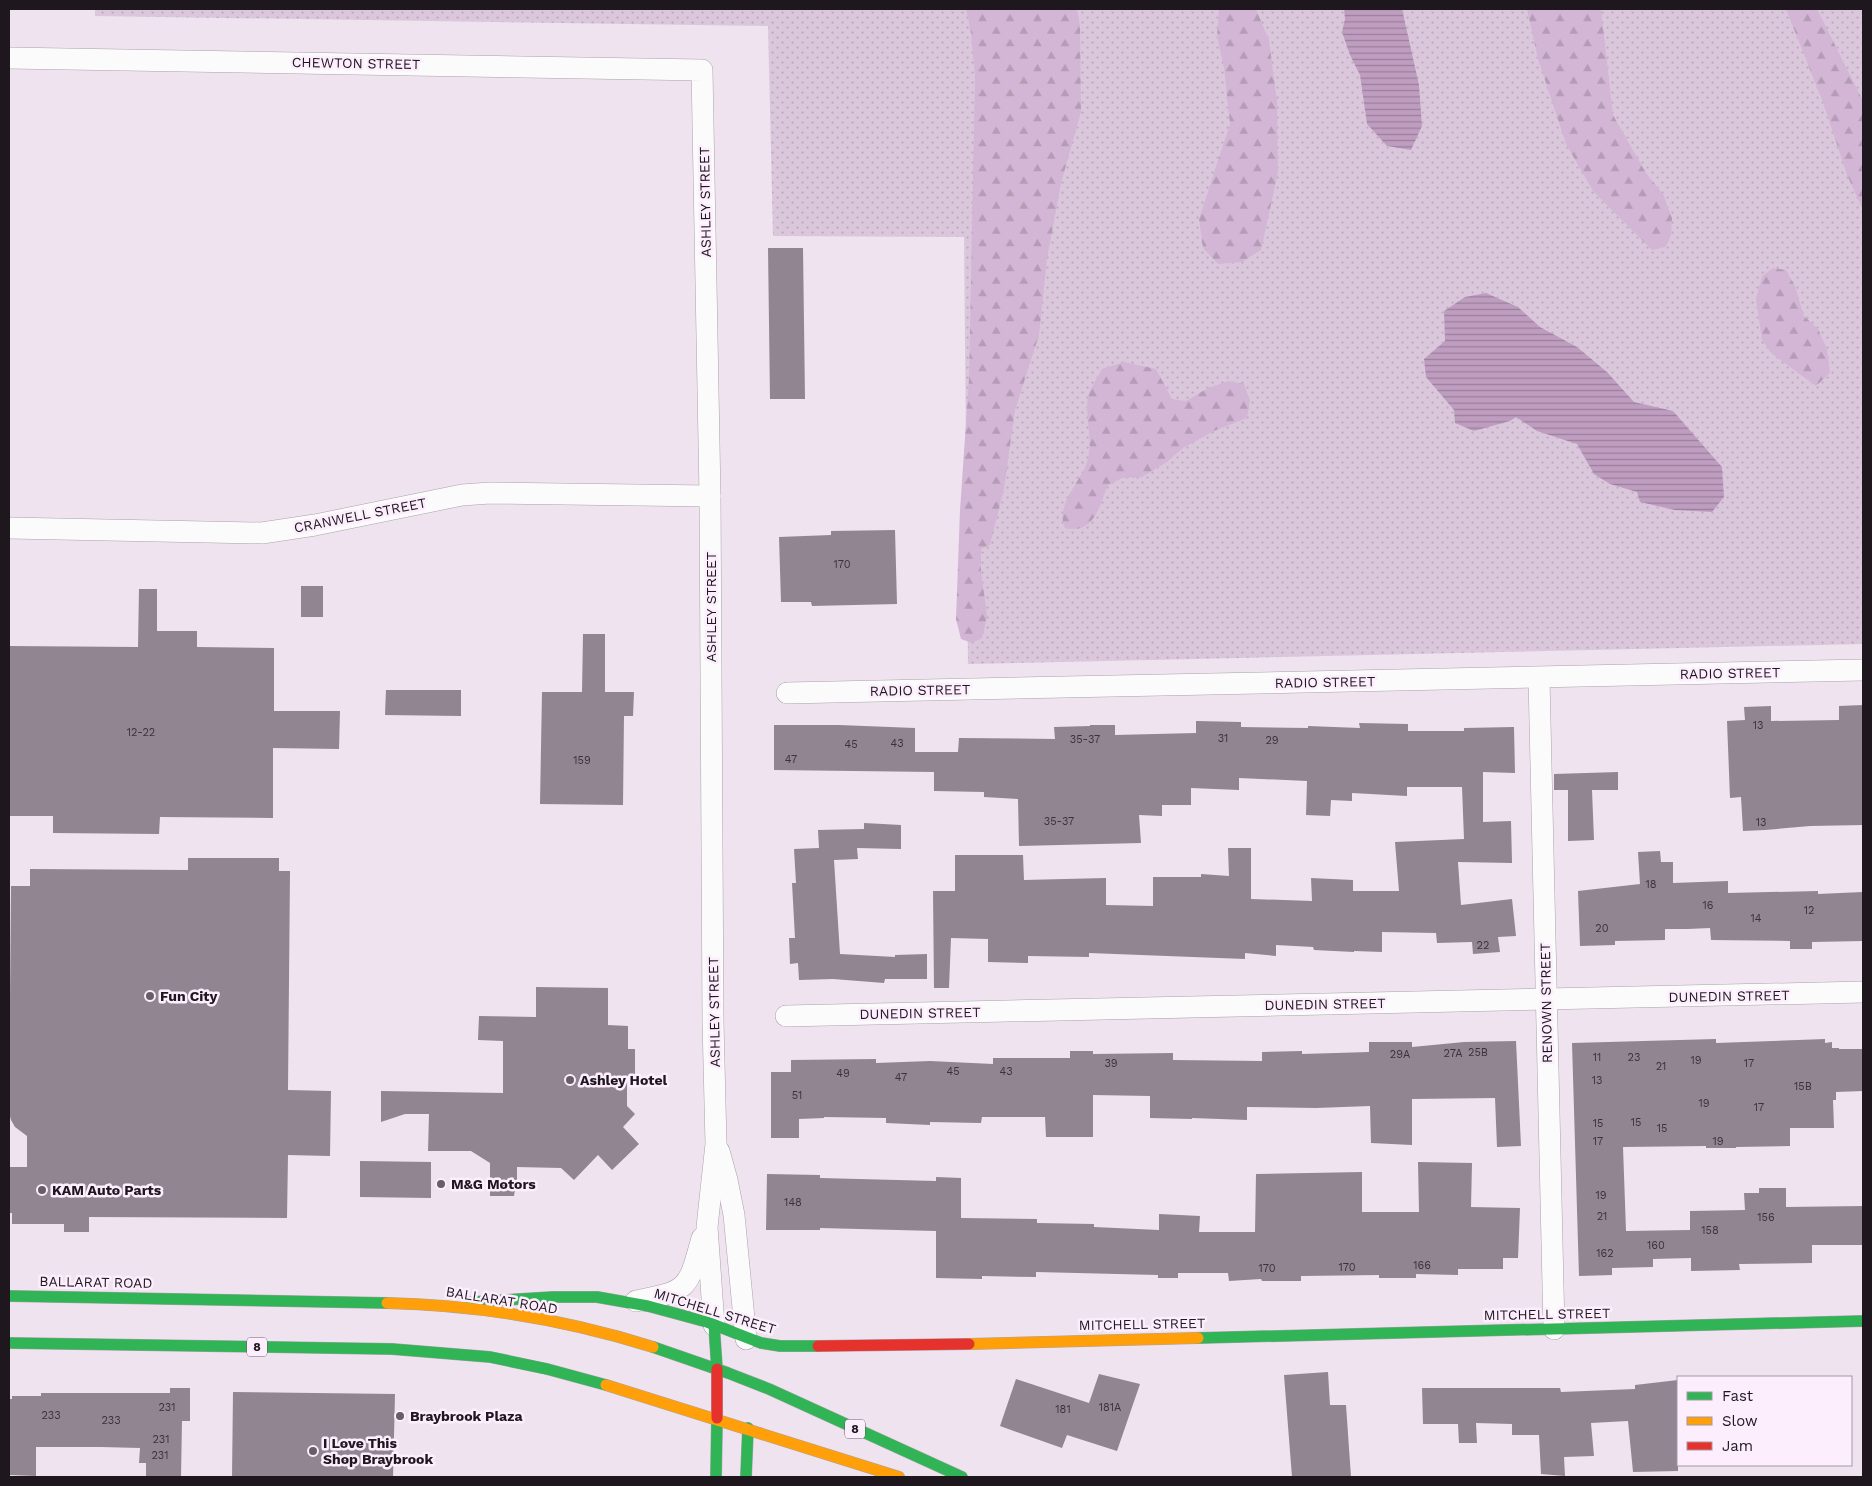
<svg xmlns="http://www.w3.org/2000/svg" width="1872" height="1486" viewBox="0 0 1872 1486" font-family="'Work Sans',sans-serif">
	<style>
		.grass { fill: url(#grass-dots) }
		.forest { fill: url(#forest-firs) }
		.water { fill: url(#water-rules) }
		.building { fill: #918592 }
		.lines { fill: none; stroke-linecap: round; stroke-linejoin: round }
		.street-casing { stroke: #aaa2aa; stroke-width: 22 }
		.fast-casing { stroke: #aaa2aa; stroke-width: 12 }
		.slow-casing { stroke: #aaa2aa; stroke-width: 12 }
		.jam-casing { stroke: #aaa2aa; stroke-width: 12 }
		.street { stroke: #fcfbfc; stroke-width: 21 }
		.fast { stroke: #30b455; stroke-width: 11 }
		.slow { stroke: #ff9f0a; stroke-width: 11 }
		.jam { stroke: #e5322d; stroke-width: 11 }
		.poi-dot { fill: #675e67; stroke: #fdeefd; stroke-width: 2 }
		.labels { text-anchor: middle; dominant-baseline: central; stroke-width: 5; stroke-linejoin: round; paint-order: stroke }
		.number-label { font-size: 11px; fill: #3b323b }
		.shield { fill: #fdeefd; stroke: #615861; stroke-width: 1 }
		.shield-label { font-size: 12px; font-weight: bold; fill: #1e171e }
		.street-label { font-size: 14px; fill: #1e171e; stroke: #fdeefd }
		.poi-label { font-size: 14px; font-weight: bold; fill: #1e171e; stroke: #fdeefd; text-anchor: start }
	</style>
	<defs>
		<pattern id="grass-dots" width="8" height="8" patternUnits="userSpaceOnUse" patternTransform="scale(1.25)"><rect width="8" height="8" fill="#dbc7dc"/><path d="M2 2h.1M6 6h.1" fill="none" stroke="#bcaabc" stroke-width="1.8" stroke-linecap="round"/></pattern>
		<pattern id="forest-firs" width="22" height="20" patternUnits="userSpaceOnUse" patternTransform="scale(1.25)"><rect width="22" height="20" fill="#d3b6d5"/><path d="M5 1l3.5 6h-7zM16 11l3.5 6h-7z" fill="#b59cb6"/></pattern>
		<pattern id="water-rules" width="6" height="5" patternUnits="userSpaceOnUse" patternTransform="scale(1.25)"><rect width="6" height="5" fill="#be9dc0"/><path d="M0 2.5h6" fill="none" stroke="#9a7f9b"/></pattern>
	</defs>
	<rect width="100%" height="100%" fill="#eee3ee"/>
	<!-- grass -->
	<polygon class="grass" points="95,9 1863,9 1863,644 968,664 964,237 773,236 768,26 95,16"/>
	<!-- forest -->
	<g class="forest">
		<polygon points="966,9 1077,9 1080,26 1081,112 1061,183 1047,259 1039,335 1015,410 1004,489 990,545 981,549 981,570 987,616 982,638 972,643 961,639 956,619 960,510 969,379 975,76 971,33"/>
		<polygon points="1219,9 1256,9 1269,40 1277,101 1278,172 1261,250 1242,262 1218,264 1203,248 1199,219 1230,124 1224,68 1217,36"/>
		<polygon points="1527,9 1601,9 1613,115 1646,173 1663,194 1672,218 1671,236 1665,247 1652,250 1593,191 1566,144 1538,59"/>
		<polygon points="1786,9 1817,9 1863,101 1863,210 1847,175 1824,105"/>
		<polygon points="1773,268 1786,270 1795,286 1804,316 1818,329 1827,349 1830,373 1816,386 1771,353 1762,340 1756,299 1762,276"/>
		<path d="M1124 362 1156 369 1172 399 1186 401 1208 388 1229 381 1244 384 1250 401 1247 418 1214 431 1183 448 1167 462 1142 477 1122 478 1107 486C1100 507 1093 535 1065 528 1055 507 1078 484 1086 465 1095 441 1084 420 1088 397 1090 388 1098 377 1102 369Z"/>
	</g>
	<!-- water -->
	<g class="water">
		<polygon points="1344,9 1402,9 1419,85 1422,126 1411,150 1387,146 1367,124 1360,75 1350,55 1342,32 1345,19"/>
		<polygon points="1486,293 1518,307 1540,327 1577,347 1607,372 1634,402 1673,411 1722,467 1724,497 1712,512 1675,510 1640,502 1637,492 1610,484 1594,474 1577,444 1537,431 1516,417 1510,421 1474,431 1455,423 1454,410 1426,377 1424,359 1445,341 1444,311 1465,297"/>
	</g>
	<!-- building -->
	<g class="building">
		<polygon points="768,248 803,248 805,399 770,399"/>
		<polygon points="895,530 897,604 812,606 811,602 781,602 779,537 831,535 831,531"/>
		<rect x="301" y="586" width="22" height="31"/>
		<polygon points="139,589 157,589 157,631 197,631 197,647 274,648 274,711 340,711 339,749 273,748 273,818 160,817 159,834 53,833 53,816 9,816 9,646 138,647"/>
		<polygon points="583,634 605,634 605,692 634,692 633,716 624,716 623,805 540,804 542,692 582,692"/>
		<polygon points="386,690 461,690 461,716 385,715"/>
		<polygon points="1863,705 1863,825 1810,826 1765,830 1743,831 1741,797 1730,798 1727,721 1745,720 1744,707 1771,706 1771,721 1839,720 1839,706"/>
		<polygon points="1196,721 1241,722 1241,727 1308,728 1308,726 1360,728 1359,723 1408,724 1408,731 1464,731 1464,728 1514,727 1515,773 1483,772 1483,822 1511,821 1512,863 1458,862 1461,905 1512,899 1516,936 1498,937 1500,952 1473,954 1472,942 1437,943 1436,933 1382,932 1382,952 1354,951 1354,952 1314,950 1313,947 1276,945 1276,956 1245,953 1245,959 1089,953 1089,957 1028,956 1028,963 988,962 988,939 951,938 949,988 934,988 933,891 955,891 955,855 1023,855 1024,880 1106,878 1106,905 1153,906 1153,877 1201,877 1201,874 1229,876 1228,848 1251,848 1251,899 1312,901 1311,878 1353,880 1353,891 1399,891 1395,842 1464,839 1462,787 1407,787 1407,796 1352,793 1352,801 1331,800 1330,816 1306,815 1307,781 1239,778 1239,790 1191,788 1191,805 1162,805 1162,816 1139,815 1141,843 1019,846 1018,799 984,797 984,792 934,791 934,772 774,770 774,725 839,725 915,728 915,752 958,752 959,738 1055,739 1054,727 1090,726 1090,725 1115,725 1115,735 1196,733"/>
		<polygon points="1618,772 1618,790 1592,790 1594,840 1568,841 1568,790 1554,790 1554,774"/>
		<polygon points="864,823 901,825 901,849 857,848 858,859 834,860 840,954 895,957 895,955 927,954 927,979 885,979 884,983 833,979 799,980 798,963 790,964 789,938 795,938 792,883 796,883 794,849 819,848 818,830 864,829"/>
		<polygon points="1660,851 1661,862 1673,862 1673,883 1728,881 1728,893 1818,891 1818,894 1863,892 1863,941 1812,942 1812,949 1790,949 1790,941 1711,940 1710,928 1688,929 1665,929 1665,940 1615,941 1615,945 1580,946 1578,891 1640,884 1638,852"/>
		<polygon points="188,858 279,858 279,871 290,871 288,1090 331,1091 330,1156 288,1155 287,1218 89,1217 89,1232 64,1232 64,1224 12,1224 12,1213 9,1213 9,1167 27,1167 27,1136 15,1127 11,1120 9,1113 11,886 30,886 30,869 188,870"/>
		<polygon points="536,987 608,988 608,1025 628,1026 628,1049 635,1049 635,1076 627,1076 627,1106 635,1114 623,1127 639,1144 612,1170 598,1155 574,1180 561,1168 517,1167 517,1189 515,1189 514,1196 490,1196 490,1163 471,1151 428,1151 429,1114 405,1114 381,1122 381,1091 503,1093 503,1041 478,1040 479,1016 536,1017"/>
		<polygon points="1716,1039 1716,1043 1825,1039 1825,1043 1832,1042 1832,1048 1839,1048 1839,1049 1863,1049 1863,1091 1836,1092 1836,1100 1833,1100 1834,1128 1790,1128 1790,1146 1736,1147 1736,1148 1706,1148 1706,1146 1623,1147 1626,1231 1690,1230 1690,1211 1745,1210 1744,1193 1759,1193 1759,1188 1786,1188 1786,1207 1863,1206 1863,1245 1812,1245 1812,1263 1739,1264 1740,1270 1691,1271 1691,1258 1653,1259 1653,1267 1612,1268 1612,1275 1579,1276 1572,1043"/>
		<polygon points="1516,1041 1521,1146 1497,1147 1495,1098 1412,1099 1412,1145 1371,1143 1370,1106 1316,1108 1247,1107 1247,1120 1192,1118 1192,1119 1150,1118 1150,1096 1093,1095 1093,1137 1046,1137 1045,1117 982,1117 981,1123 930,1122 930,1125 886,1123 886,1118 824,1117 824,1118 799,1119 799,1138 771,1138 771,1072 791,1072 791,1060 876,1059 876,1063 930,1061 993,1064 993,1058 1070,1058 1070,1051 1093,1051 1093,1054 1173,1053 1173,1060 1262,1061 1262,1052 1302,1051 1302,1054 1369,1052 1369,1042 1412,1042 1412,1047 1464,1042"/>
		<polygon points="360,1161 431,1162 431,1198 360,1197"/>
		<polygon points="1418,1162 1472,1163 1471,1207 1520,1208 1518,1258 1503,1258 1503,1269 1458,1269 1458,1275 1416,1274 1416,1278 1379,1278 1379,1275 1301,1276 1301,1281 1262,1281 1261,1279 1229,1281 1228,1273 1178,1273 1178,1278 1158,1278 1158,1275 1036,1272 1036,1277 982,1276 982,1279 936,1278 936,1231 820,1228 820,1230 766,1230 767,1174 820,1175 820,1178 936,1181 936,1177 961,1178 961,1218 1037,1219 1037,1223 1094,1224 1094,1227 1159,1230 1159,1214 1200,1216 1199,1232 1255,1232 1256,1174 1362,1172 1362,1212 1419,1212"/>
		<polygon points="1328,1372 1330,1405 1346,1405 1351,1477 1292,1477 1284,1375"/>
		<polygon points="1099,1374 1140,1384 1117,1451 1067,1435 1062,1448 1000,1426 1016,1379 1089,1403"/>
		<polygon points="1678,1380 1678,1471 1633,1472 1628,1421 1591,1423 1594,1456 1564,1457 1565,1476 1541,1474 1539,1435 1512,1435 1512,1424 1476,1423 1477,1443 1459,1443 1458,1424 1423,1424 1422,1388 1560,1388 1561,1392 1635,1389 1635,1385"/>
		<polygon points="170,1388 190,1388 190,1421 182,1421 181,1477 146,1477 146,1463 139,1463 140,1448 101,1447 36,1447 36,1476 9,1475 9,1399 12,1399 12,1396 41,1396 41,1393 170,1393"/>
		<polygon points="233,1392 395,1394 393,1477 232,1477"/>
	</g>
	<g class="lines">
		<!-- street casing -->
		<g class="street-casing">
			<g id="street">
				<polyline points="9,58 702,70 710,496 713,1022 716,1144 707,1227 714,1325"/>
				<polyline points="9,528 262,533 315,525 462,495 490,493 710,496"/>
				<polyline points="1539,678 1554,1329"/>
				<polyline points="787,693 1863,670"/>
				<polyline points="786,1016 1863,992"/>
				<polyline points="719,1151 727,1180 734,1215 746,1339"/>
				<path d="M636 1301C689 1291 688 1289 702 1238"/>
			</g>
		</g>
		<!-- fast casing -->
		<g class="fast-casing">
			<g id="fast">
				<polyline points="9,1296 387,1303"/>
				<polyline points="472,1302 553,1297 597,1297 648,1306 685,1316 707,1322 761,1343 780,1346 818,1346"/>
				<polyline points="714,1325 717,1369"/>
				<polyline points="1198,1338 1863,1321"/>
				<polyline points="9,1343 392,1349 490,1357 547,1369 606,1385"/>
				<polyline points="653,1347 728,1373 769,1389 962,1477"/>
				<polyline points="716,1477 717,1418"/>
				<polyline points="746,1477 748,1428"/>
			</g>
		</g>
		<!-- slow casing -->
		<g class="slow-casing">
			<g id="slow">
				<path d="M387 1303C477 1305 567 1320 653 1347"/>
				<polyline points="969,1344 1198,1338"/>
				<polyline points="606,1385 899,1477"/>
			</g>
		</g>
		<!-- jam casing -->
		<g class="jam-casing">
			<g id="jam">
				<polyline points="818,1346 969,1344"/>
				<polyline points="717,1369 717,1418"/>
			</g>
		</g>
		<!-- street -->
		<use href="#street" class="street"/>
		<!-- fast -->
		<use href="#fast" class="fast"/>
		<!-- slow -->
		<use href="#slow" class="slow"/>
		<!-- jam -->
		<use href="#jam" class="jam"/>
	</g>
	<!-- markers -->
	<g class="poi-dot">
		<circle cx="150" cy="996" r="5"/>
		<circle cx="570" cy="1080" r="5"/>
		<circle cx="441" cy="1184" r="5"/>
		<circle cx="42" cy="1190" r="5"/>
		<circle cx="400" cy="1416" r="5"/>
		<circle cx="313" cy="1451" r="5"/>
	</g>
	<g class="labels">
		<!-- number labels -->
		<g class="number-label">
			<text x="842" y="564">170</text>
			<text x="1758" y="725">13</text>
			<text x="141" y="732">12-22</text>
			<text x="1223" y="738">31</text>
			<text x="1085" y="739">35-37</text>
			<text x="1272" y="740">29</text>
			<text x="897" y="743">43</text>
			<text x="851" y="744">45</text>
			<text x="791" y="759">47</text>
			<text x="582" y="760">159</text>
			<text x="1059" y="821">35-37</text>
			<text x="1761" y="822">13</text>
			<text x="1651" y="884">18</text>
			<text x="1708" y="905">16</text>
			<text x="1809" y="910">12</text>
			<text x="1756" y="918">14</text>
			<text x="1602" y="928">20</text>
			<text x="1483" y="945">22</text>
			<text x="1478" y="1052">25B</text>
			<text x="1453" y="1053">27A</text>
			<text x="1400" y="1054">29A</text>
			<text x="1597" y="1057">11</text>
			<text x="1634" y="1057">23</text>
			<text x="1696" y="1060">19</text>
			<text x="1111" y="1063">39</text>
			<text x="1749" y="1063">17</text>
			<text x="1661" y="1066">21</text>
			<text x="953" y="1071">45</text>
			<text x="1006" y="1071">43</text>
			<text x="843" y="1073">49</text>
			<text x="901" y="1077">47</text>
			<text x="1597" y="1080">13</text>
			<text x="1803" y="1086">15B</text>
			<text x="797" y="1095">51</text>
			<text x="1704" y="1103">19</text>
			<text x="1759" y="1107">17</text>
			<text x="1636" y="1122">15</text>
			<text x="1598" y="1123">15</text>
			<text x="1662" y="1128">15</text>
			<text x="1598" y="1141">17</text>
			<text x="1718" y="1141">19</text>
			<text x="1601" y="1195">19</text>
			<text x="793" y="1202">148</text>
			<text x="1602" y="1216">21</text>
			<text x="1766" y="1217">156</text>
			<text x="1710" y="1230">158</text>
			<text x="1656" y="1245">160</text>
			<text x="1605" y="1253">162</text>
			<text x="1422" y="1265">166</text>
			<text x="1347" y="1267">170</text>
			<text x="1267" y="1268">170</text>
			<text x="167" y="1407">231</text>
			<text x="1110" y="1407">181A</text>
			<text x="1063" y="1409">181</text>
			<text x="51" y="1415">233</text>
			<text x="111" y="1420">233</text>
			<text x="161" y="1439">231</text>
			<text x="160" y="1455">231</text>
		</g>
		<!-- shield labels -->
		<g class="shield">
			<rect x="247" y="1337.5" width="20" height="19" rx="4"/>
			<rect x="845" y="1419.5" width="20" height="19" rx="4"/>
		</g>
		<g class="shield-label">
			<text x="257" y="1347">8</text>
			<text x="855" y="1429">8</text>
		</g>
		<!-- street labels -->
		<g class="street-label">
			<text transform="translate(356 63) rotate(1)">CHEWTON STREET</text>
			<text transform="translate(705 202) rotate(-91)">ASHLEY STREET</text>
			<text transform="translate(360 515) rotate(-11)">CRANWELL STREET</text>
			<text transform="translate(711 607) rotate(-90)">ASHLEY STREET</text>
			<text transform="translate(1730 673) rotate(-1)">RADIO STREET</text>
			<text transform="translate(1325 682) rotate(-1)">RADIO STREET</text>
			<text transform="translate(920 690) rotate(-1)">RADIO STREET</text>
			<text transform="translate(1729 996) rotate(-1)">DUNEDIN STREET</text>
			<text transform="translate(1546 1003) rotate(-91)">RENOWN STREET</text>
			<text transform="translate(1325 1004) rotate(-1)">DUNEDIN STREET</text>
			<text transform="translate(714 1012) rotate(-91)">ASHLEY STREET</text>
			<text transform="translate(920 1013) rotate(-1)">DUNEDIN STREET</text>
			<text transform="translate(96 1282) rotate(1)">BALLARAT ROAD</text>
			<text transform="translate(502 1300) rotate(9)">BALLARAT ROAD</text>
			<text transform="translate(715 1311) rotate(17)">MITCHELL STREET</text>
			<text transform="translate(1547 1314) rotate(-1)">MITCHELL STREET</text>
			<text transform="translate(1142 1324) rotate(-1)">MITCHELL STREET</text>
		</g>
		<!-- poi labels -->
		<g class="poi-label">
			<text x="160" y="996">Fun City</text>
			<text x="580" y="1080">Ashley Hotel</text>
			<text x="451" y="1184">M&amp;G Motors</text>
			<text x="52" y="1190">KAM Auto Parts</text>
			<text x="410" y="1416">Braybrook Plaza</text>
			<text x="323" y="1443">I Love This<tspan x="323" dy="16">Shop Braybrook</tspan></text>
		</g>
	</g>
	<!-- border -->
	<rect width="1872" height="1486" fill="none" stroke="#1e171e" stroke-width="20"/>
	<!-- legend -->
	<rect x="1677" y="1376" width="175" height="90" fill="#fdeefd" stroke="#a498a4"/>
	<rect x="1687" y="1392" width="25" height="8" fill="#30b455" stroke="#a498a4"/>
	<text x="1722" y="1401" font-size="15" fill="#1e171e">Fast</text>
	<rect x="1687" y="1417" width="25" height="8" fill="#ff9f0a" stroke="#a498a4"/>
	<text x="1722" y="1426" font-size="15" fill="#1e171e">Slow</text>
	<rect x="1687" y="1442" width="25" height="8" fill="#e5322d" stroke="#a498a4"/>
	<text x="1722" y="1451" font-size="15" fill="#1e171e">Jam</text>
</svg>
